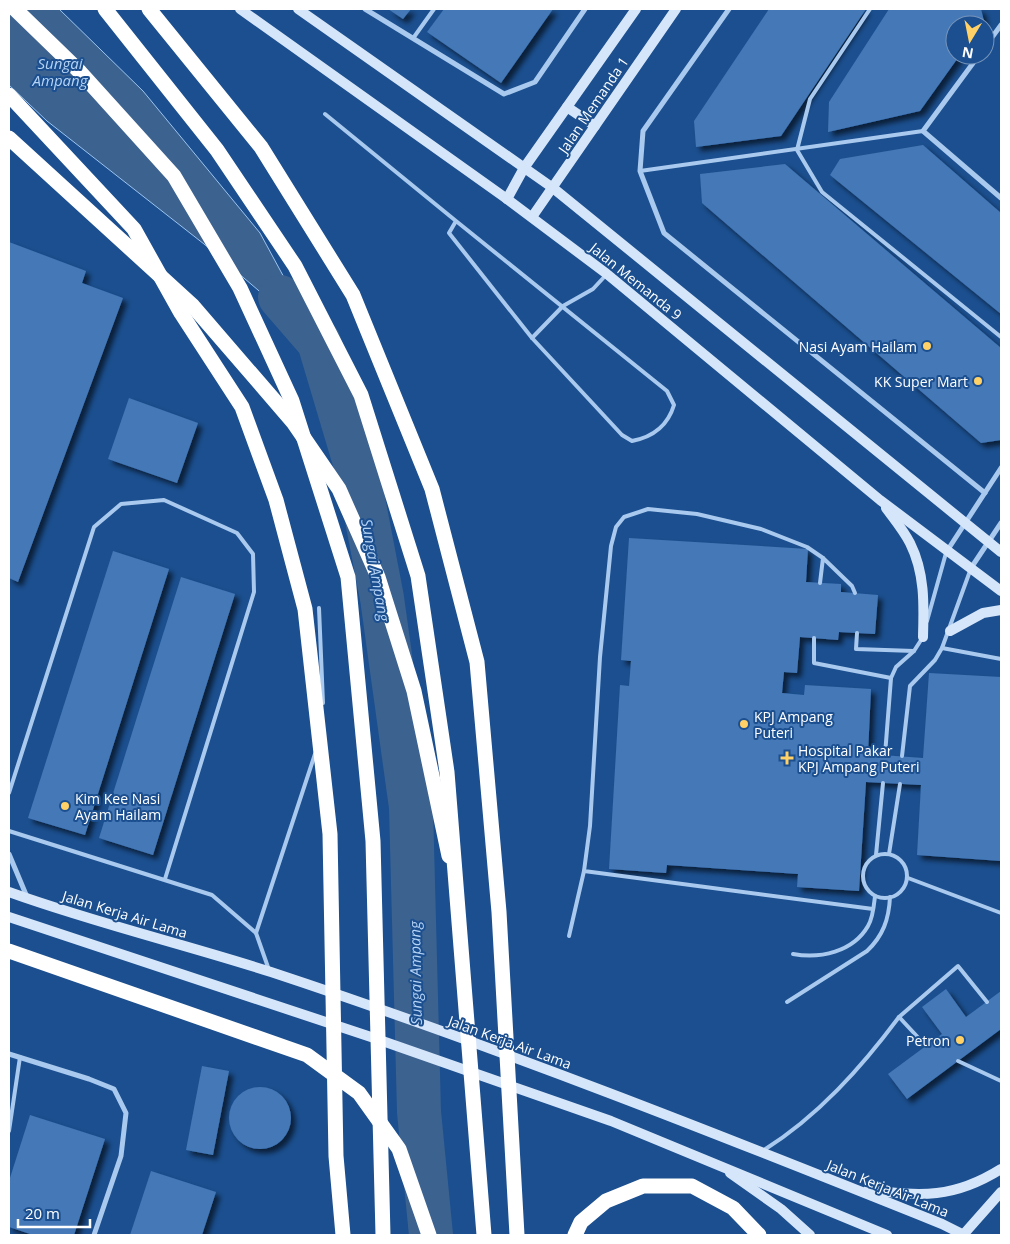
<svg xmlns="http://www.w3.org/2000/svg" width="1010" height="1244" viewBox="0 0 1010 1244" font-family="'Open Sans',sans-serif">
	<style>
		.water { fill: #3c6290; stroke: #9cc4f0 }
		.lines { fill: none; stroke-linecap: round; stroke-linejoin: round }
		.river { stroke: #3c6290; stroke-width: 44 }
		.building { fill: #4478b7; filter: url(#shadow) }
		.lane { stroke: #a9c9ee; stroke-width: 4 }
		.street { stroke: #a9c9ee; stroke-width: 5 }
		.secondary { stroke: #d6e6fa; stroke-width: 10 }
		.highway { stroke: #fff; stroke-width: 15 }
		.highway-bridge { stroke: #fff; stroke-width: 15 }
		.poi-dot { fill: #ffd166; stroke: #1b4f8f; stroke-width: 2 }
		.labels { text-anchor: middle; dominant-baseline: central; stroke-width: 4; stroke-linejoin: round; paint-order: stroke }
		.street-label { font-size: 14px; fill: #fff; stroke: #1b4f8f }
		.poi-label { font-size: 14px; fill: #fff; stroke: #1b4f8f; text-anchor: end }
		.water-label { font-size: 15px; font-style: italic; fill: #b5d3f5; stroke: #1b4f8f }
	</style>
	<defs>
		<filter id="shadow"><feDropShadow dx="4.5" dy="4.5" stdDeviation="2.5" flood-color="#0009"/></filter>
	</defs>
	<rect width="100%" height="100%" fill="#1b4f8f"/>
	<!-- water -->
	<polygon class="water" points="9,9 59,9 143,91 260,233 319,342 204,244 47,121 9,85"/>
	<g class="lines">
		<!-- river -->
		<polyline class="river" points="280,297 319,342 358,473 382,598 411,807 419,1112 431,1235"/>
	</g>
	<!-- building -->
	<g class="building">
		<polygon points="388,9 411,9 403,19"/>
		<polygon points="444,9 553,9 501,83 427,32"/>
		<polygon points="769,9 866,9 781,136 696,147 694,121"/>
		<polygon points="889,9 981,9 984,21 981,25 955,25 955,55 960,55 920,111 828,132 829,102"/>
		<polygon points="923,145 1001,213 1001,314 830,175 840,159"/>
		<polygon points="785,164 1001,348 1001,440 981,443 702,203 700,174"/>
		<polygon points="9,242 86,271 82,283 123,298 18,582 9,578"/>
		<polygon points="129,398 198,423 177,483 108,459"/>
		<polygon points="629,538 808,549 806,582 841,584 841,592 878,595 875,634 839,632 838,640 800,637 797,673 784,672 782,693 804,695 805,685 871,689 868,754 923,758 929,673 1001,677 1001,861 917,855 921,785 866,782 859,891 797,887 798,874 667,865 666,873 609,869 620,685 629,686 631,661 621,660"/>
		<polygon points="113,551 169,569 85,835 28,818"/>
		<polygon points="181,577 235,594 153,855 99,838"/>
		<polygon points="946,989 966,1017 1001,991 1001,1029 907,1099 888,1074 942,1034 922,1007"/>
		<polygon points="202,1066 229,1071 213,1155 186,1150"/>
		<circle cx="260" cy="1118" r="31"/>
		<polygon points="30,1115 105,1139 74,1235 33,1235 9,1227 9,1181"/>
		<polygon points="151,1171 216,1192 202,1235 130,1235"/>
	</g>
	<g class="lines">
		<!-- lane -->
		<g class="lane">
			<polyline points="870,9 810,99 797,150 822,192 1001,337"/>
			<polyline points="414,37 434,9"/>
			<path d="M325 114 456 221 449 233 532 338 622 435 632 441C653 437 668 425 674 405L667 391 456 221"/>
			<polyline points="640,171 923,131"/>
			<polyline points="532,338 563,306 593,289 606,275"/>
			<polyline points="823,558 807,547 761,529 697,514 648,509 624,517 616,527 611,546 600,657 590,826 584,871 873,909"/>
			<polyline points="820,583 823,558 852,586 855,593"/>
			<polyline points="319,608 323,703"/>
			<polyline points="927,621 946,553"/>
			<polyline points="857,633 856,649 914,651"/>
			<polyline points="814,638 814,663 891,678"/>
			<polyline points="942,648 1001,659"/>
			<polyline points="885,755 891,678 896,667 914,651 923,637"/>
			<polyline points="902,756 910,686 935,660 942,648 970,571"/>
			<polyline points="9,793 94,527 121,504 164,500 237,533 253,554 254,592 165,879"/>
			<polyline points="9,831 212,895 256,933 269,970"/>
			<circle cx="885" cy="876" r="22"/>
			<polyline points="889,854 900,784"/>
			<polyline points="876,855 883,783"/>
			<polyline points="908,878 1001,913"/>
			<polyline points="256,933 315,754"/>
			<polyline points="569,936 584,871"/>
			<path d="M793 954C820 959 853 952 868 926 873 918 874 905 875 896"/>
			<path d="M787 1002 867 951C883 936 889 919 890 897"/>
			<polyline points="926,1046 899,1017 958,966 987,1002"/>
			<polyline points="958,1061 1001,1081"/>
			<polyline points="9,1131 20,1057"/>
			<path d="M764 1150C818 1116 861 1068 899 1017"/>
		</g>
		<!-- street -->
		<g class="street">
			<polyline points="365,9 504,94 535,82 585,9"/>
			<polyline points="729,9 643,131 640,171 664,233 985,493"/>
			<polyline points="985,47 1001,25"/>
			<polyline points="979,55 923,131 1001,198"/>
			<polyline points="947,551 1001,468"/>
			<polyline points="971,568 1001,523"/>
			<polyline points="9,854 27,897"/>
			<polyline points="9,1054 89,1079 114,1089 126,1113 121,1156 94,1235"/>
		</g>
		<!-- secondary -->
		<g class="secondary">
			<polyline points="240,9 507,199 607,274 880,500 1001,591"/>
			<polyline points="298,9 553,188 1001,552"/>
			<polyline points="567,107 595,126"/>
			<polyline points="507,199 524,168 636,9"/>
			<polyline points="532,217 676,9"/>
			<path d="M886 508C894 519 904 531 910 543 925 573 924 604 923 637"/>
			<polyline points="950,631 983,613 1001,610"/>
			<path d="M9 892C95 923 184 944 271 972 498 1047 720 1135 942 1224L964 1235"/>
			<polyline points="9,917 371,1037 611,1121 887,1235"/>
			<polyline points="730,1173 781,1209 810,1235"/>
			<path d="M868 1190C922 1196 953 1199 1001 1169"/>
			<polyline points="963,1235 1001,1192"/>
		</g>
		<!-- highway -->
		<g class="highway">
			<polyline points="9,138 192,305 293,422 339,489 378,577 414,691 449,856"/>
			<polyline points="9,951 307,1055 359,1093 399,1149 429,1235"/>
			<polyline points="575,1235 581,1222 606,1201 643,1186 692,1186 733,1208 759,1235"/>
		</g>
		<!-- highway-bridge -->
		<g class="highway-bridge">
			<polyline points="15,9 80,72 174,176 240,288 292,401 348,577 373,841 383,1235"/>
			<polyline points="105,9 217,150 295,266 361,395 418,576 447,772 484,1235"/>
			<polyline points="149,9 261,147 353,295 432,489 477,662 499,912 517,1235"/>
			<polyline points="9,95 134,229 181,313 242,407 276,500 305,609 330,834 336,1156 343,1235"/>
		</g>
	</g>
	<!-- markers -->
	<g class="poi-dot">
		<circle cx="927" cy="346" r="5"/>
		<circle cx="978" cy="381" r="5"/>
		<circle cx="744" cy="724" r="5"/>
		<path d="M784.5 750.5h5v5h5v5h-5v5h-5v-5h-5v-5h5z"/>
		<circle cx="65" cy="806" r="5"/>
		<circle cx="960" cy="1040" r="5"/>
	</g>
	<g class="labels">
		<!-- street labels -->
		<g class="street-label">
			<text transform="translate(593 105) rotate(-56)">Jalan Memanda 1</text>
			<text transform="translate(636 281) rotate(39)">Jalan Memanda 9</text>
			<text transform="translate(125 914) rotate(17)">Jalan Kerja Air Lama</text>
			<text transform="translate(510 1042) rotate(20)">Jalan Kerja Air Lama</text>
			<text transform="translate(888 1188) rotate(22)">Jalan Kerja Air Lama</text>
		</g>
		<!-- poi labels -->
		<g class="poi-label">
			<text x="917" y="346">Nasi Ayam Hailam</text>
			<text x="968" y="381">KK Super Mart</text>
			<text x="754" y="716" text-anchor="start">KPJ Ampang<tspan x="754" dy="16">Puteri</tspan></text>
			<text x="798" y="750" text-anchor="start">Hospital Pakar<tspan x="798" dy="16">KPJ Ampang Puteri</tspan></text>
			<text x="75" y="798" text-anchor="start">Kim Kee Nasi<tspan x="75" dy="16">Ayam Hailam</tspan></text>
			<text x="950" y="1040">Petron</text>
		</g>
		<!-- water labels -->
		<g class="water-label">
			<text x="60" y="63">Sungai<tspan x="60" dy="17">Ampang</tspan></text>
			<text transform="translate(376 570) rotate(80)">Sungai Ampang</text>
			<text transform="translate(415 973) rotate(-91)">Sungai Ampang</text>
		</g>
	</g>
	<!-- border -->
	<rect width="1010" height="1244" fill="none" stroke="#ffffff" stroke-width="20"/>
	<!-- north arrow -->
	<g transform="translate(970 40) rotate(190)"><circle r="24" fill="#1b4f8f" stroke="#7695bc"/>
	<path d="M0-4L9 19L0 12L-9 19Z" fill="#ffd166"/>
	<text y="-8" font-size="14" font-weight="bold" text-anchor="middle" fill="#ffffff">N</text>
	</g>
	<!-- scale -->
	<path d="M18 1219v8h72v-8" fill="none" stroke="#ffffff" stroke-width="2.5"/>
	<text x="25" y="1219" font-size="15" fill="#ffffff" stroke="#1b4f8f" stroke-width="4" paint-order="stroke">20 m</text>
</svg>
